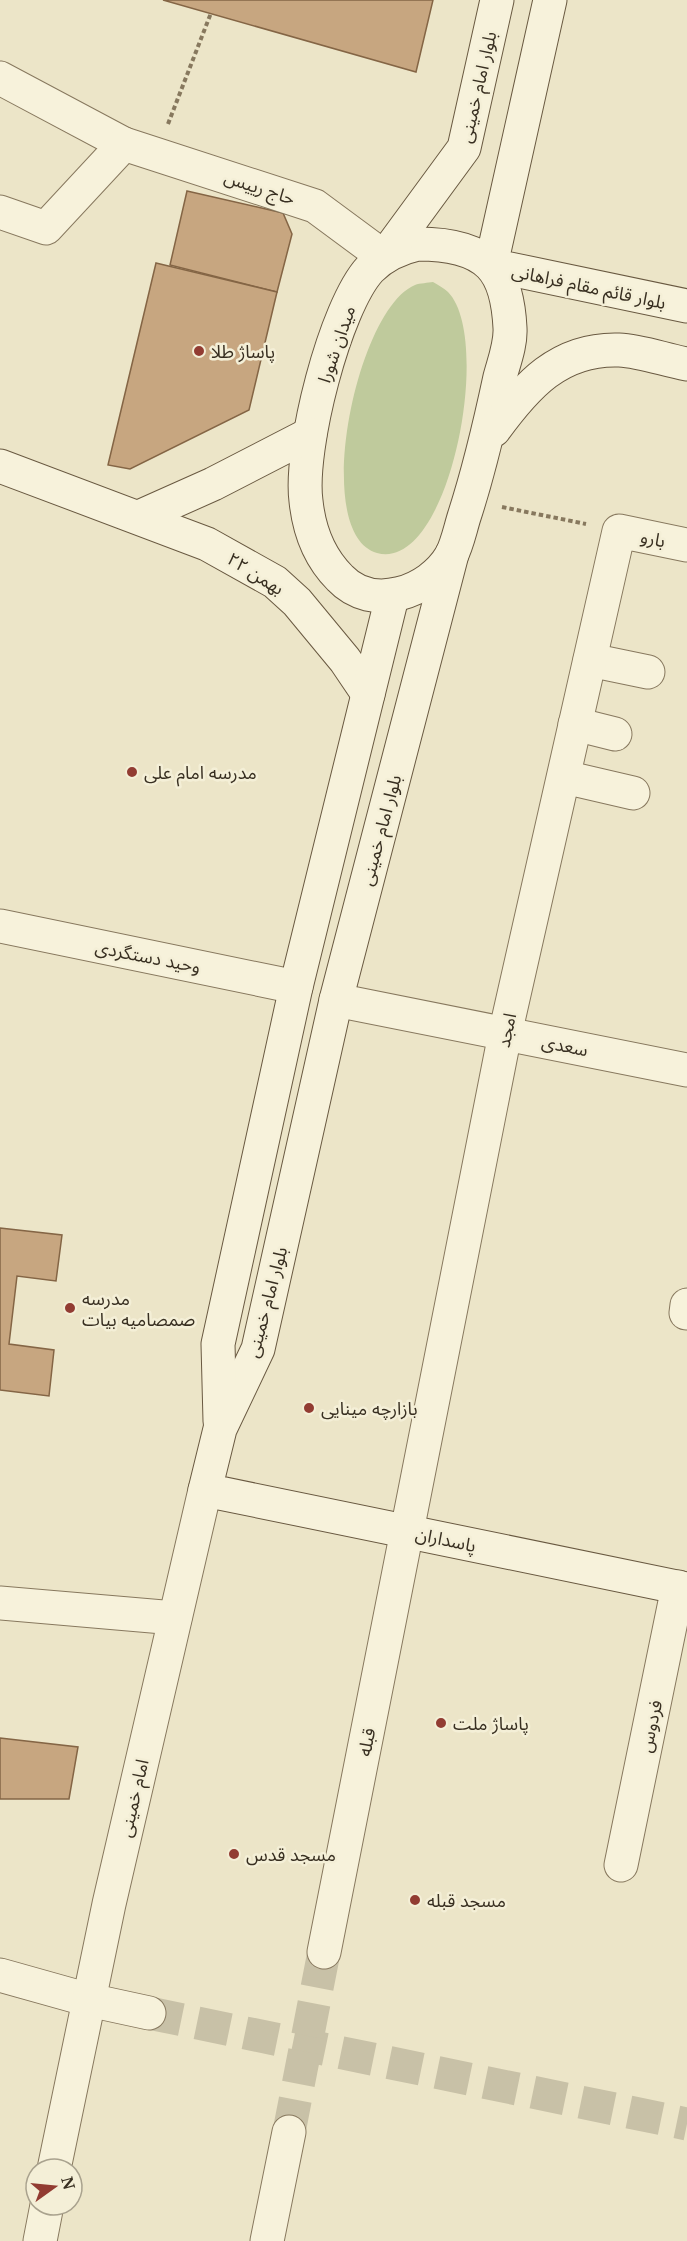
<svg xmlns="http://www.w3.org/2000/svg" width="687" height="2241" viewBox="0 0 687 2241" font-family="'Noto Serif','Noto Sans Arabic',serif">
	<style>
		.green { fill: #bfca9c }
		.building { fill: #c7a680; stroke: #846545; stroke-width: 1.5 }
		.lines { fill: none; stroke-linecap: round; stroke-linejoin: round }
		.street-tunnel { stroke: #c8c1a7; stroke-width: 33; stroke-dasharray: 33 16; stroke-linecap: butt }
		.street-casing { stroke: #87785e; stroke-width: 35 }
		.secondary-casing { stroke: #695941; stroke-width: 35 }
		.path { stroke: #87785e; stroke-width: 4; stroke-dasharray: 4.5 3; stroke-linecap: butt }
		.street { stroke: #f7f2db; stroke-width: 33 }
		.secondary { stroke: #f7f2db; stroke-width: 33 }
		.poi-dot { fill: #923c32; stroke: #f4efd7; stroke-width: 2 }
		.labels { text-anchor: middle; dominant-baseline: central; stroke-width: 5; stroke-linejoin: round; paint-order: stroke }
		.street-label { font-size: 18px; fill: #382f21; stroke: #f4efd7 }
		.poi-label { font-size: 18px; fill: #382f21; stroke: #f4efd7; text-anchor: start }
	</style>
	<rect width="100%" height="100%" fill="#ece5c8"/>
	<!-- green -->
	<path class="green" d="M433 282C438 285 444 288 448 292 494 339 449 573 377 553 310 534 356 309 415 285 420 283 428 283 433 282Z"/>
	<!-- building -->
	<g class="building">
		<polygon points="163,0 433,0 416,72"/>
		<polygon points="187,191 283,213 292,234 277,292 170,265"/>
		<polygon points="156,263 277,292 249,410 130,469 108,465"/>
		<polygon points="0,1228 62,1235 56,1281 17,1276 9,1344 54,1350 49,1396 0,1390"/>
		<polygon points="0,1738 78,1747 69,1799 0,1799"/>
	</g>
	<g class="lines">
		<!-- street-tunnel -->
		<g class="street-tunnel">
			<polyline points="149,2013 687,2124"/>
			<polyline points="289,2132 324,1952"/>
		</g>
		<!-- street casing -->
		<g class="street-casing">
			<g id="street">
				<polyline points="0,78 124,144"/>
				<polyline points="0,212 46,228 124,144 315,206 384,257"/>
				<polyline points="590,660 648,672"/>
				<polyline points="575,724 615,734"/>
				<polyline points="564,777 633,793"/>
				<polyline points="0,926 296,987"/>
				<polyline points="336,1000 687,1070"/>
				<polyline points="686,1313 687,1305"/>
				<polyline points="0,1603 175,1618"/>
				<polyline points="621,1865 678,1587"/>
				<polyline points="324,1952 505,1034 619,531 687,545"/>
				<polyline points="0,1975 89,2000 149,2013"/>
				<polyline points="54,2169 109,1904 205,1490"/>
				<polyline points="40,2241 47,2205"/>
				<polyline points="267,2241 289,2132"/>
			</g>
		</g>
		<!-- secondary casing -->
		<g class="secondary-casing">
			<g id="secondary">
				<polyline points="550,0 491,265 687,306"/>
				<path d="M418 244C441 244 472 247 490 265 505 280 509 308 510 328 511 344 504 362 500 377 490 424 479 471 464 517 460 530 457 545 451 556 429 593 372 612 340 578 319 557 309 530 306 501 299 449 335 307 370 269 384 255 400 248 418 244Z"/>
				<polyline points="384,257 464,148 497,0"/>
				<path d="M494 430C526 386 559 348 619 350 641 351 665 360 687 364"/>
				<polyline points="0,466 207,544 275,582 297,602 345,660 368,694"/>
				<polyline points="139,517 213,484 310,434"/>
				<polyline points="452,554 336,1000 258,1349 220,1429 205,1490 687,1589"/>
				<polyline points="220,1421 218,1344 296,987 392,597"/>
			</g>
		</g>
		<!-- path -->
		<g class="path">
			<polyline points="168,124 211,13"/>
			<polyline points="502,507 586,524"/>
		</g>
		<!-- street -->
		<use href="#street" class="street"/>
		<!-- secondary -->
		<use href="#secondary" class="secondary"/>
	</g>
	<!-- markers -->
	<g class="poi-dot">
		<circle cx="199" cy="351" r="6"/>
		<circle cx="132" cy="772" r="6"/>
		<circle cx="70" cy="1308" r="6"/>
		<circle cx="309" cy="1408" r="6"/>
		<circle cx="441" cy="1723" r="6"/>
		<circle cx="234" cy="1854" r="6"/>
		<circle cx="415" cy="1900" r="6"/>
	</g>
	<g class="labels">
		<!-- street labels -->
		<g class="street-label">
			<text transform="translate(477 87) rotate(-77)">بلوار امام خمینی</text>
			<text transform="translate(260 187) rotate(18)">حاج رییس</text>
			<text transform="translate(589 286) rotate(12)">بلوار قائم مقام فراهانی</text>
			<text transform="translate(336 344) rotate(-71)">میدان شورا</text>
			<text transform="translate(653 538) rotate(12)">بارو</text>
			<text transform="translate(256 573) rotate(32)">۲۲ بهمن</text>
			<text transform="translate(380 830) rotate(-75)">بلوار امام خمینی</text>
			<text transform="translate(148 956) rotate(11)">وحید دستگردی</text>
			<text transform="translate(506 1030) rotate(-78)">امجد</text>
			<text transform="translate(565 1045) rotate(11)">سعدی</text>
			<text transform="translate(266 1302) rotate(-75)">بلوار امام خمینی</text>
			<text transform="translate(446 1539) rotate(12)">پاسداران</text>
			<text transform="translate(650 1726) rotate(-78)">فردوس</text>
			<text transform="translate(366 1742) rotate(-79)">قبله</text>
			<text transform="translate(133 1798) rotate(-77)">امام خمینی</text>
		</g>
		<!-- poi labels -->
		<g class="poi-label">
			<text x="211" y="351">پاساژ طلا</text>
			<text x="144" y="772">مدرسه امام علی</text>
			<text x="82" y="1298">مدرسه<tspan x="82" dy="21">صمصامیه بیات</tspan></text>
			<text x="321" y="1408">بازارچه مینایی</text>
			<text x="453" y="1723">پاساژ ملت</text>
			<text x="246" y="1854">مسجد قدس</text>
			<text x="427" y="1900">مسجد قبله</text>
		</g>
	</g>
	<!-- north arrow -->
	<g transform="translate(54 2187) rotate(75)"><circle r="28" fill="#f4efd7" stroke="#a9a28e" stroke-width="1.5"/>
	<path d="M0-4.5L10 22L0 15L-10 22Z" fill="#923c32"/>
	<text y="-9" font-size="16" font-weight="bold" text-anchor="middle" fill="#382f21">N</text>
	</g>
</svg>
